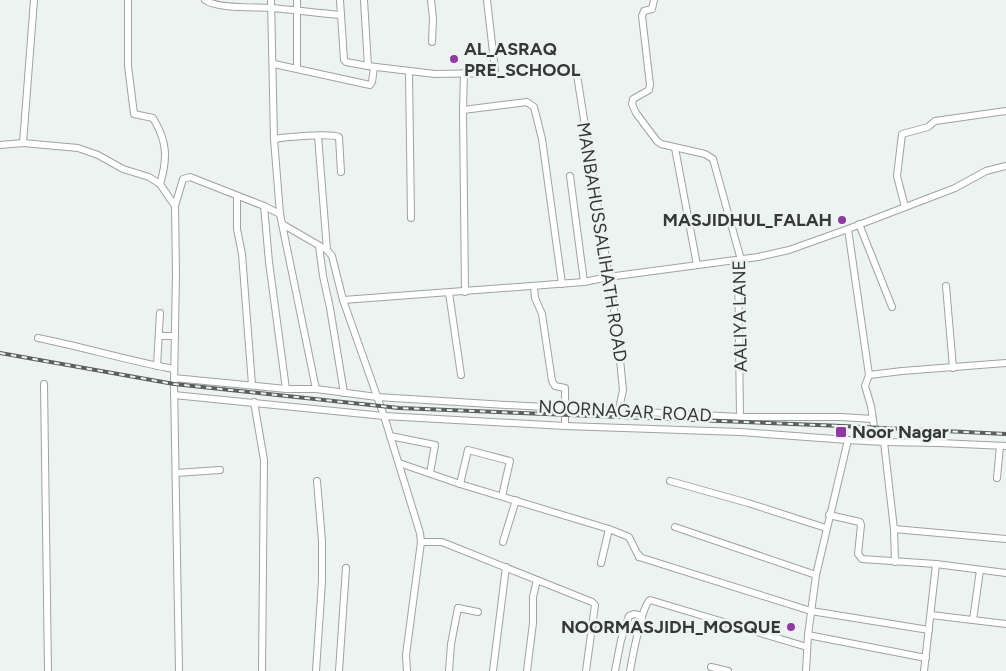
<svg xmlns="http://www.w3.org/2000/svg" width="1006" height="671" viewBox="0 0 1006 671" font-family="Figtree,sans-serif">
	<style>
		.lines { fill: none; stroke-linecap: round; stroke-linejoin: round }
		.minor-casing { stroke: #9ea3a1; stroke-width: 8 }
		.minor { stroke: #fff; stroke-width: 6 }
		.rail-casing { stroke: #5b5e5d; stroke-width: 4 }
		.rail { stroke: #edf3f1; stroke-width: 2; stroke-dasharray: 5.5; stroke-linecap: butt }
		.poi-dot { fill: #9038a4; stroke: #edf3f1; stroke-width: 2 }
		.labels { text-anchor: middle; dominant-baseline: central; stroke-width: 5; stroke-linejoin: round; paint-order: stroke }
		.poi-label { font-size: 18px; font-weight: bold; fill: #363837; stroke: #edf3f1; text-anchor: start }
		.street-label { font-size: 18px; fill: #363837; stroke: #edf3f1 }
	</style>
	<rect width="100%" height="100%" fill="#edf3f1"/>
	<g class="lines">
		<!-- minor casing -->
		<g class="minor-casing">
			<g id="minor">
				<path d="M128 0V66L134 114 153 118C167 141 168 158 160 184"/>
				<path d="M205 0C216 9 256 7 271 8 294 10 318 13 341 15"/>
				<polyline points="271,0 274,139 280,214 282,224 327,250 332,256 343,300 384,416 420,533 421,542 406,655 407,671"/>
				<polyline points="297,0 297,68"/>
				<polyline points="340,0 344,60 346,62 368,66 435,74 492,73 495,70 487,0"/>
				<polyline points="364,0 368,66"/>
				<polyline points="431,0 433,18 432,42"/>
				<polyline points="654,0 652,9 644,11 642,16 650,85 649,90 633,99 632,104 636,113 657,141 661,144 705,154 713,159 741,260 738,264 740,417"/>
				<polyline points="274,64 370,85 372,82 374,67"/>
				<polyline points="409,72 411,218"/>
				<polyline points="464,73 463,110 465,292"/>
				<polyline points="577,75 617,329 623,390 619,409"/>
				<polyline points="463,110 527,102 534,107 542,139 562,284"/>
				<polyline points="318,136 327,250"/>
				<path d="M274 139C286 137 329 133 339 137L341 172"/>
				<polyline points="23,143 34,0"/>
				<polyline points="0,145 23,143 78,148 98,155 123,169 149,177 160,184 175,206"/>
				<polyline points="675,148 697,265"/>
				<polyline points="570,176 584,282"/>
				<polyline points="237,196 237,229 242,254 252,385"/>
				<polyline points="264,206 269,262 286,389"/>
				<polyline points="905,207 897,176 902,134 928,127 935,121 1006,111"/>
				<polyline points="282,224 316,389"/>
				<polyline points="859,224 892,307"/>
				<polyline points="848,229 869,375 865,386 871,406 874,427 884,442 939,443 1006,446"/>
				<polyline points="319,246 323,276 330,308 344,393"/>
				<polyline points="534,286 535,298 542,314 552,381 555,386 565,388 565,426"/>
				<polyline points="946,286 953,368"/>
				<polyline points="449,293 461,375"/>
				<polyline points="343,300 584,282 608,277 758,257 789,250 848,229 955,188 986,171 1006,166"/>
				<polyline points="159,336 175,336"/>
				<path d="M38 338C84 347 128 361 174 369"/>
				<polyline points="157,366 160,313"/>
				<polyline points="869,375 902,371 1006,363"/>
				<polyline points="174,378 286,389 316,389 377,397 506,405 740,417 841,417 873,419"/>
				<polyline points="44,384 48,671"/>
				<polyline points="174,395 384,416 565,426 740,432 848,440"/>
				<polyline points="254,402 264,460 262,671"/>
				<polyline points="390,436 435,445 430,473"/>
				<polyline points="399,463 460,484 609,529 601,563"/>
				<polyline points="176,473 220,470"/>
				<polyline points="997,478 1000,446"/>
				<polyline points="670,481 748,503 826,528"/>
				<polyline points="460,484 468,450 510,461 502,496"/>
				<polyline points="829,515 860,522 861,525 858,554 862,559 936,564 1006,573"/>
				<polyline points="675,527 816,575"/>
				<polyline points="609,529 629,537 639,557 639,555"/>
				<polyline points="894,529 1006,539"/>
				<polyline points="421,542 442,542 592,602 595,605 586,671"/>
				<polyline points="503,542 516,500"/>
				<polyline points="639,557 811,611 929,630"/>
				<polyline points="931,615 1006,624"/>
				<polyline points="973,620 980,570"/>
				<polyline points="808,635 926,658"/>
				<polyline points="711,667 728,671"/>
				<polyline points="179,671 174,384 176,274 175,206 183,179 190,177 264,206 280,214"/>
				<polyline points="316,671 322,581 322,541 317,481"/>
				<polyline points="339,671 346,568"/>
				<polyline points="449,671 451,644 458,608 478,612"/>
				<polyline points="493,671 506,567"/>
				<polyline points="527,671 533,623 533,597 537,580"/>
				<polyline points="615,671 621,640 629,616 634,614 642,616"/>
				<path d="M630 671C632 659 642 605 650 600L807 647"/>
				<polyline points="806,671 808,635 816,575 848,440 884,442 894,529 895,562"/>
				<polyline points="924,671 936,564"/>
			</g>
		</g>
		<!-- minor -->
		<use href="#minor" class="minor"/>
		<!-- rail casing -->
		<g class="rail-casing">
			<polyline id="rail" points="0,353 174,384 399,408 842,426 1006,434"/>
		</g>
		<!-- rail -->
		<use href="#rail" class="rail"/>
	</g>
	<!-- markers -->
	<g class="poi-dot">
		<circle cx="454" cy="59" r="5"/>
		<circle cx="842" cy="220" r="5"/>
		<rect x="835" y="426" width="12" height="12" rx="2.5"/>
		<circle cx="791" cy="627" r="5"/>
	</g>
	<g class="labels">
		<!-- poi labels -->
		<g class="poi-label">
			<text x="464" y="49">AL_ASRAQ<tspan x="464" dy="21">PRE_SCHOOL</tspan></text>
			<text x="832" y="220" text-anchor="end">MASJIDHUL_FALAH</text>
			<text x="852" y="432">Noor Nagar</text>
			<text x="781" y="627" text-anchor="end">NOORMASJIDH_MOSQUE</text>
		</g>
		<!-- street labels -->
		<g class="street-label">
			<text transform="translate(602 242) rotate(81)">MANBAHUSSALIHATH ROAD</text>
			<text transform="translate(740 316) rotate(-91)">AALIYA LANE</text>
			<text transform="translate(625 411) rotate(3)">NOORNAGAR_ROAD</text>
		</g>
	</g>
</svg>
